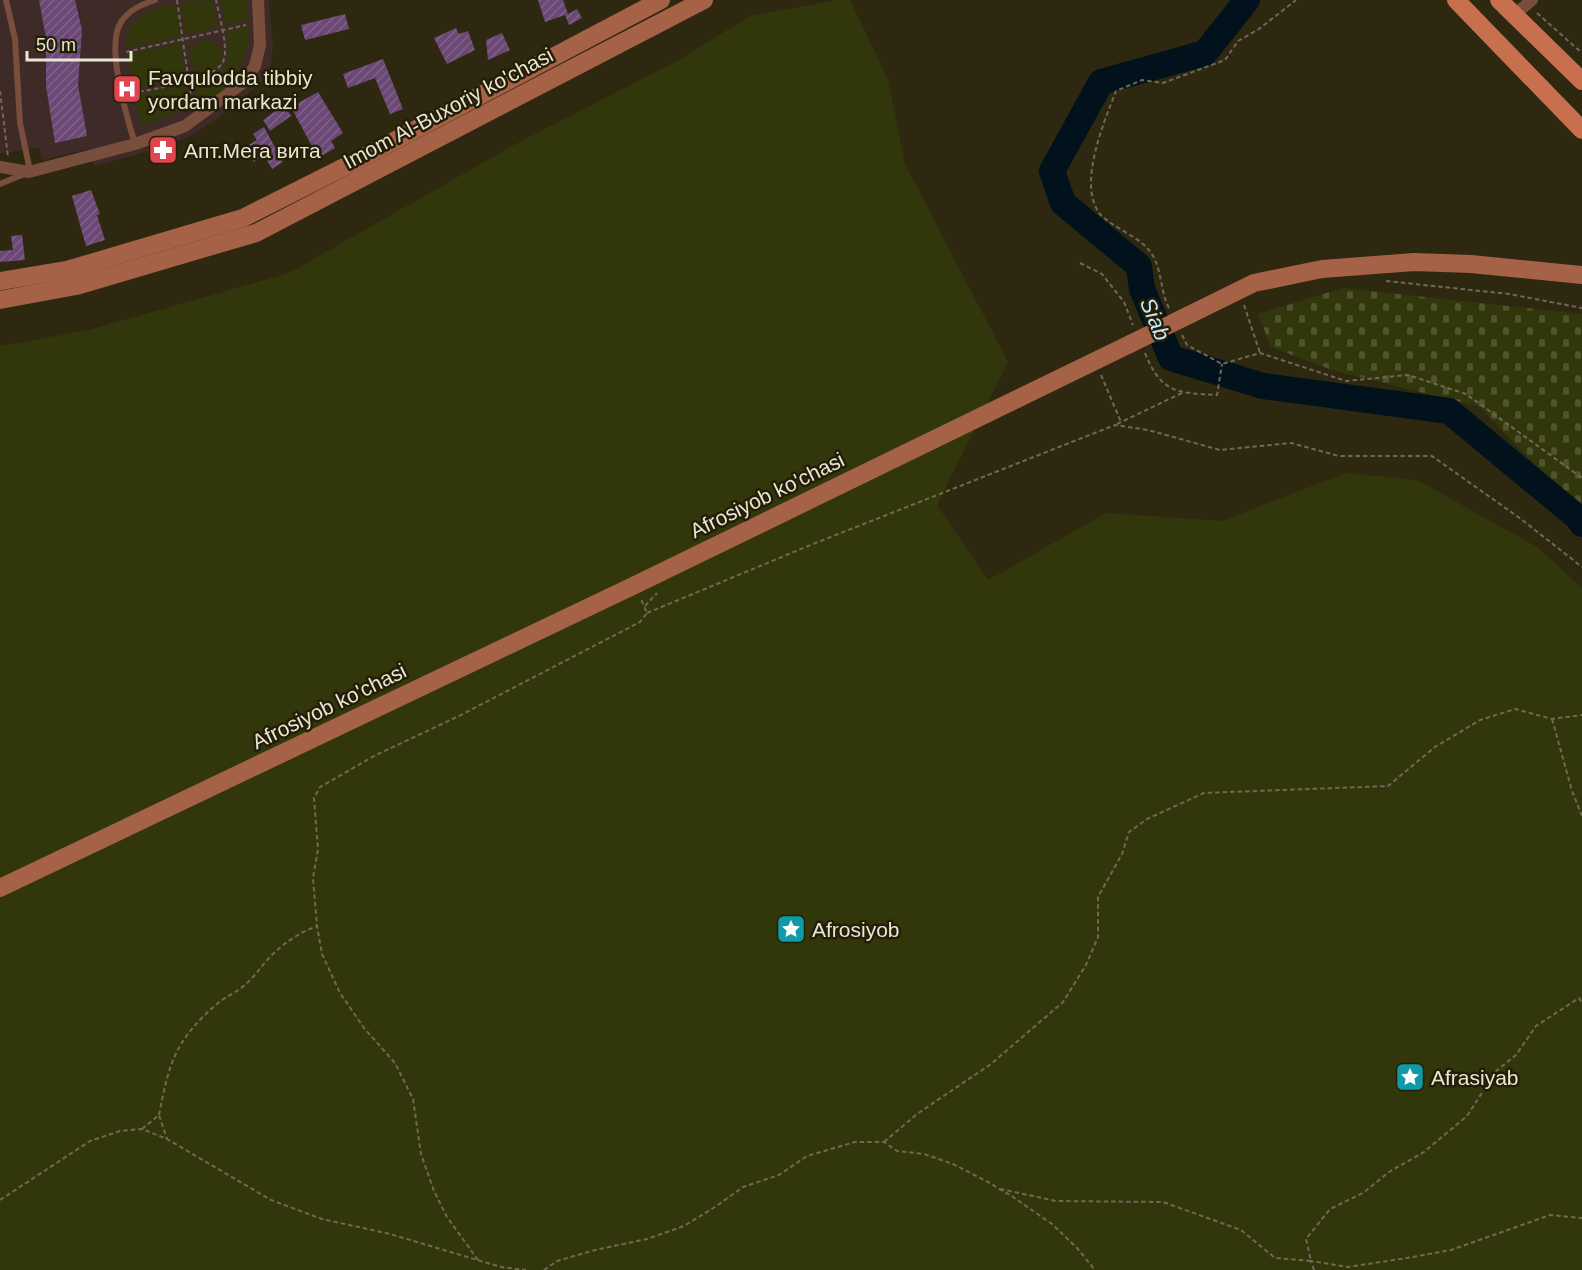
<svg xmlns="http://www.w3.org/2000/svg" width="1582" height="1270" viewBox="0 0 1582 1270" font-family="Arial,sans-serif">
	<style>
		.medical { fill: #3e2a27 }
		.green { fill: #32370b }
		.cemetery { fill: url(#cemetery-stones) }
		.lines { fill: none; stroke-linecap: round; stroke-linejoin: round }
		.river { stroke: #01121c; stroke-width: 26 }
		.building { fill: url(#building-hatch) }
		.path { stroke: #6e6955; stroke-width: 2; stroke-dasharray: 4.5 3; stroke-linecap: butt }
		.lane { stroke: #794e3d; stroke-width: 6 }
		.street { stroke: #794e3d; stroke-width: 12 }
		.secondary { stroke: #a66246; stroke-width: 18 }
		.primary { stroke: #c8704d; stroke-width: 18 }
		.secondary-bridge { stroke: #a66246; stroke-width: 18 }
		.labels { text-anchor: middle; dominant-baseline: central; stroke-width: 5; stroke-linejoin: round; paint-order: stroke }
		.poi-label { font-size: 21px; fill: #e9e6d8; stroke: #241e07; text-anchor: start }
		.street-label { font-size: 21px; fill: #e9e6d8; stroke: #241e07 }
		.water-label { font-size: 22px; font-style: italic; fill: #c6e8fd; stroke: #241e07 }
	</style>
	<defs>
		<pattern id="cemetery-stones" width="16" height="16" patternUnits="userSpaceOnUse" patternTransform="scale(1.5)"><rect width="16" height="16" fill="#32370b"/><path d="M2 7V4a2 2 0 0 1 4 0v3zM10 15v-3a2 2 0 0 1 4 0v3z" fill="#50542e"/></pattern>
		<pattern id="building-hatch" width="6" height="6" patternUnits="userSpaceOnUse" patternTransform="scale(1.5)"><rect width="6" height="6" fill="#6b4875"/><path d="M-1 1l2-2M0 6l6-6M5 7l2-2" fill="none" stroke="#806288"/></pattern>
	</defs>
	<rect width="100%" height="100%" fill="#2e2811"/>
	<!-- medical -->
	<polygon class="medical" points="0,0 269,0 273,48 271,63 265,79 217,119 191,136 161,148 94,166 90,149 42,160 39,147 0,154"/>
	<!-- green -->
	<g class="green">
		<polygon points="203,0 212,0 218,27 186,34 181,4"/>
		<polygon points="220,0 245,0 249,20 225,25"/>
		<polygon points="838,0 850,0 888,79 905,164 1008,362 937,505 988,580 1106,513 1222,521 1346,473 1417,480 1537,547 1582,588 1582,1270 0,1270 0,346 89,330 289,273 512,146 677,61 750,16"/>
		<path d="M176 4 181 36 128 48 126 47C125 17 151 9 176 4Z"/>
		<path d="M250 26C248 65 233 90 197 106L193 83C229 73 231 67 226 32Z"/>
		<circle cx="206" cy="56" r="16"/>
		<polygon points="181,43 186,76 134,88 128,54"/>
		<polygon points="185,84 190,109 141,125 135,96"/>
	</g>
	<!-- cemetery -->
	<polygon class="cemetery" points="1343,288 1582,314 1582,515 1480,407 1332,370 1271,347 1258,314"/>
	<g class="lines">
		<!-- river -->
		<polyline class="river" points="1247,0 1205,53 1101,82 1052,171 1063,203 1139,266 1142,289 1171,358 1263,386 1449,411 1577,517 1582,524"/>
	</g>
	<!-- building -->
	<g class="building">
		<polygon points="39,0 75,0 82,30 78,85 87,136 55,143 46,86 46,38"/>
		<polygon points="538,0 563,0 568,14 577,9 582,18 569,25 565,15 545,22"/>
		<polygon points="345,14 349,29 305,40 301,25"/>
		<polygon points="456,28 459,34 468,31 475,50 447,64 434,38"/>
		<polygon points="502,33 510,50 488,60 486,40"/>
		<polygon points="383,59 403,109 390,114 375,78 348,88 343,74"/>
		<polygon points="318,92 343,133 331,141 335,148 320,157 317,149 314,150 291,107"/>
		<polygon points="284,105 291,116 270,131 263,120"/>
		<polygon points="264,127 283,162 272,169 264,155 254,162 244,148 257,140 253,134"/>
		<polygon points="91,190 100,214 97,215 105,240 86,246 72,196"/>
		<polygon points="22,235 25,260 0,262 0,251 13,250 11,236"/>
	</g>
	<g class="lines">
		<!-- path -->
		<g class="path">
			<polyline points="177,0 192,104"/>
			<polyline points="1537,13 1582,53"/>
			<polyline points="126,52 246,25"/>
			<polyline points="0,91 8,157"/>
			<path d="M132 93C152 89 219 81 224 59 228 45 219 15 216 0"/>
			<polyline points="1080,263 1102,274 1124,302 1133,325"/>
			<polyline points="1386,281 1509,294 1582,308"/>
			<polyline points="1244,305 1260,353"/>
			<path d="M1169 308C1159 289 1163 266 1148 249 1137 236 1109 225 1100 214 1077 185 1104 122 1116 91L1142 80 1163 83 1225 60 1238 41 1259 29 1296 0"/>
			<polyline points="1182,335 1187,345 1222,364 1260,353 1346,381 1408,375 1466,394 1582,478"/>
			<path d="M1145 353C1161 393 1177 393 1217 395L1222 364"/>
			<polyline points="1101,375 1121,422"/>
			<polyline points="1117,424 1182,393"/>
			<polyline points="645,606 657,593"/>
			<polyline points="647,613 813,544 1115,425 1148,430 1220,450 1291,443 1339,456 1432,456 1521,519 1582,567"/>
			<polyline points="1552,719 1572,791 1582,816"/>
			<path d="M159 1115C169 1063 175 1040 217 1004 226 996 238 992 247 983 257 974 264 962 275 952 287 941 301 932 317 926"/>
			<polyline points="142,1129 159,1115 167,1139"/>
			<polyline points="884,1142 917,1114 991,1064 1063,1002 1086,965 1098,937 1098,897 1122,854 1129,832 1147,819 1204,793 1388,786 1435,747 1480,720 1515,709 1552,719 1582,715"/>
			<polyline points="1000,1189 1056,1201 1163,1202 1241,1230 1275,1258 1311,1261 1306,1239 1330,1209 1363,1193 1389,1172 1424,1152 1467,1116 1496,1071 1516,1055 1536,1026 1579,998 1582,1003"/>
			<polyline points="0,1200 90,1141 120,1131 142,1129 167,1139 271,1200 322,1219 390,1234 501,1267 526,1270"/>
			<polyline points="478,1260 447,1217 434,1191 421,1154 413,1099 395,1063 364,1028 340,993 322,954 317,926 313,878 318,849 314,798 320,787 376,755 459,716 640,622 647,613 641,599"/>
			<polyline points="544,1270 557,1261 595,1250 647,1239 684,1226 715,1207 743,1187 779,1175 807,1156 855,1142 884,1142 897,1151 924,1154 953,1164 988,1182 1013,1197 1052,1224 1077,1248 1095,1270"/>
			<polyline points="1314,1270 1311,1261 1348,1267 1407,1258 1451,1250 1550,1215 1582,1218"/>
		</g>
		<!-- lane -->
		<g class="lane">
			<polyline points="6,0 15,39 20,123 29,166"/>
			<path d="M135 144C127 117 105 46 121 22 130 9 141 5 155 0"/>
			<polyline points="0,184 24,174"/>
		</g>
		<!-- street -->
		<g class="street">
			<polyline points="1514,15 1532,0"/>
			<polyline points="0,167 29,172 135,144 185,126 244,82 255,66 260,45 258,0"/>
		</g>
		<!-- secondary -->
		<g class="secondary">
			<polyline points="0,281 67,270 243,218 358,160 661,0"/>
			<polyline points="0,300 76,286 256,233 704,0"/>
			<polyline points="1189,315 1254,283 1322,269 1414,262 1471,264 1582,275"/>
			<polyline points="0,888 635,585 1130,344"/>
		</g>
		<!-- primary -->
		<g class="primary">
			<polyline points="1456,0 1582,130"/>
			<polyline points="1499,0 1582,81"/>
		</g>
		<!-- secondary-bridge -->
		<polyline class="secondary-bridge" points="1130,344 1189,315"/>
	</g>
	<!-- icons -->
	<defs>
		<g id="hospital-square" transform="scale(1.5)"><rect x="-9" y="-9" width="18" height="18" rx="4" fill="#e0444e" stroke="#241e07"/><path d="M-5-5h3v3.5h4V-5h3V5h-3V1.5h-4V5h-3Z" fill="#fff"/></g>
		<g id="pharmacy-square" transform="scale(1.5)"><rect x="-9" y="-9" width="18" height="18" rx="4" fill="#e0444e" stroke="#241e07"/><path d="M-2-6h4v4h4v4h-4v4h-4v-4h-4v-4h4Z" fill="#fff"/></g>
		<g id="sight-square" transform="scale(1.5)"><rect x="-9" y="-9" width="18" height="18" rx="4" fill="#0f9aa8" stroke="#241e07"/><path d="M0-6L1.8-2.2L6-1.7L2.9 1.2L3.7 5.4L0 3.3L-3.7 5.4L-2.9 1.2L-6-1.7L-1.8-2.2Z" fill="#fff"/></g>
	</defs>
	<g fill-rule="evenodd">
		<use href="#hospital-square" x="127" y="89"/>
		<use href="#pharmacy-square" x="163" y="150"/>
		<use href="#sight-square" x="791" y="929"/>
		<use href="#sight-square" x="1410" y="1077"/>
	</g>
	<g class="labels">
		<!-- poi labels -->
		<g class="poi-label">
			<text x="148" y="77">Favqulodda tibbiy<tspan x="148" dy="24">yordam markazi</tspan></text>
			<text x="184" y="150">Апт.Мега вита</text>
			<text x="812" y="929">Afrosiyob</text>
			<text x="1431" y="1077">Afrasiyab</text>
		</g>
		<!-- street labels -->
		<g class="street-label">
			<text transform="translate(448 108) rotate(-28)">Imom Al-Buxoriy ko'chasi</text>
			<text transform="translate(767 495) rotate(-26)">Afrosiyob ko'chasi</text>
			<text transform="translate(329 706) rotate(-26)">Afrosiyob ko'chasi</text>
		</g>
		<!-- water labels -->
		<g class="water-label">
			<text transform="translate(1155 319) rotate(67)">Siab</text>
		</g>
	</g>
	<!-- scale -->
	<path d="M27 51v9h104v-9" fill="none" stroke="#e9e6d8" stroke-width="3"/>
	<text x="36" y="51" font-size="18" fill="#e9e6d8" stroke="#241e07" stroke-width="4.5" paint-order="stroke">50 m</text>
</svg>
